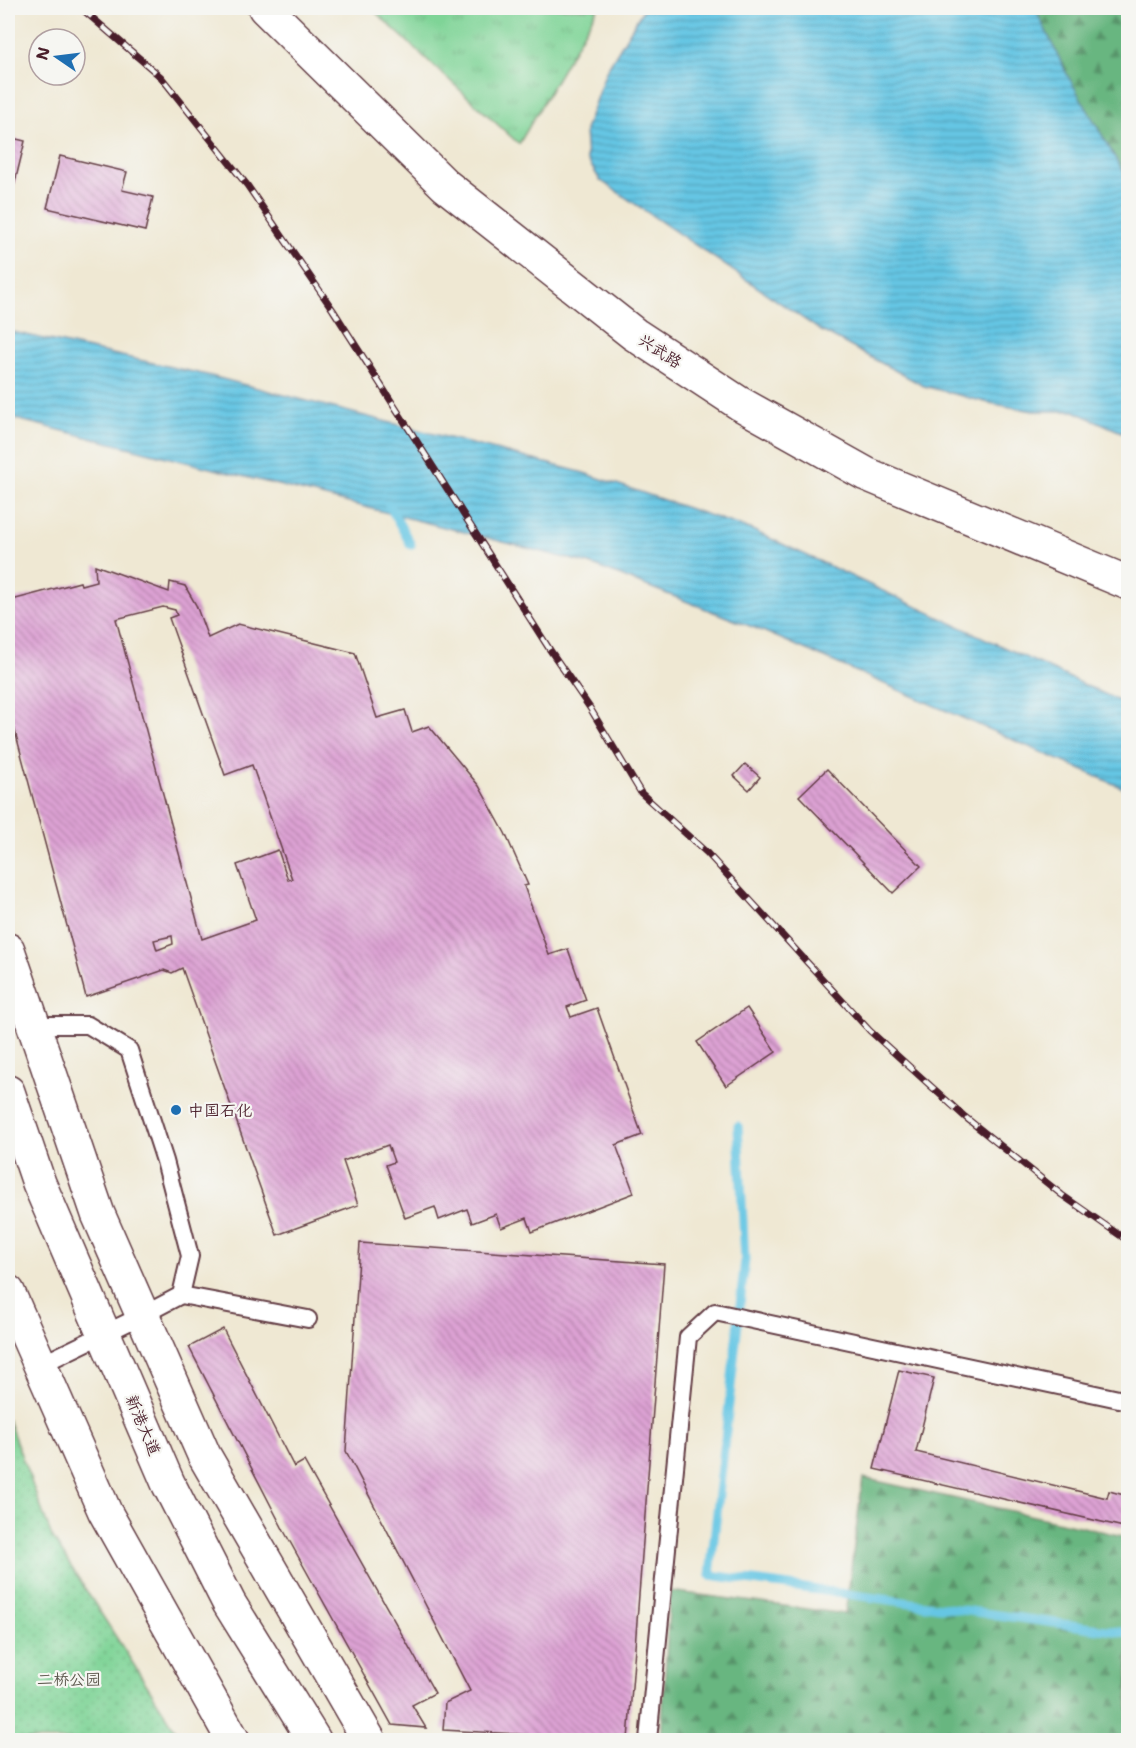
<svg xmlns="http://www.w3.org/2000/svg" width="1136" height="1748" viewBox="0 0 1136 1748" font-family="'Shantell Sans','LXGW WenKai TC',sans-serif">
	<style>
		.grass { fill: url(#grass-tufts); stroke: #647a61; stroke-width: 1.5 }
		.forest { fill: url(#forest-firs); stroke: #586a56; stroke-width: 1.5 }
		.park { fill: url(#park-dots); stroke: #647a61; stroke-width: 1.5 }
		.water { fill: url(#water-rules); stroke: #587288; stroke-width: 1.5 }
		.lines { fill: none; stroke-linecap: round; stroke-linejoin: round }
		.stream { stroke: #65c6e4; stroke-width: 9 }
		.building { fill: url(#building-back-hatch); fill-rule: evenodd }
		.service-casing { stroke: #633d44; stroke-width: 20 }
		.tertiary-casing { stroke: #633d44; stroke-width: 36 }
		.primary-casing { stroke: #633d44; stroke-width: 36 }
		.service { stroke: #fff; stroke-width: 16 }
		.tertiary { stroke: #fff; stroke-width: 33 }
		.primary { stroke: #fff; stroke-width: 33 }
		.rail-casing { stroke: #4a1f2b; stroke-width: 7 }
		.rail { stroke: #f6f6f2; stroke-width: 4.5; stroke-dasharray: 14; stroke-linecap: butt }
		.poi-dot { fill: #1f6fb2; stroke: #f6f6f2; stroke-width: 2 }
		.labels { text-anchor: middle; dominant-baseline: central; stroke-width: 4.5; stroke-linejoin: round; paint-order: stroke }
		.street-label { font-size: 16px; fill: #4a1f2b; stroke: #f6f6f2 }
		.poi-label { font-size: 16px; fill: #4a1f2b; stroke: #f6f6f2; text-anchor: start }
		.park-label { font-size: 16px; fill: #5a554b; stroke: #f6f6f2 }
	</style>
	<defs>
		<pattern id="grass-tufts" width="24" height="20" patternUnits="userSpaceOnUse" patternTransform="scale(1.5)"><rect width="24" height="20" fill="#7fd497"/><path d="M3 7l-1-3M5 7V3M7 7l1-3M15 17l-1-3M17 17v-4M19 17l1-3" fill="none" stroke="#6fb682"/></pattern>
		<pattern id="forest-firs" width="22" height="20" patternUnits="userSpaceOnUse" patternTransform="scale(1.5)"><rect width="22" height="20" fill="#67b680"/><path d="M5 1l3.5 6h-7zM16 11l3.5 6h-7z" fill="#579369"/></pattern>
		<pattern id="park-dots" width="8" height="8" patternUnits="userSpaceOnUse" patternTransform="scale(1.5)"><rect width="8" height="8" fill="#7fd497"/><path d="M2 2h.1M6 6h.1" fill="none" stroke="#6fb682" stroke-width="1.8" stroke-linecap="round"/></pattern>
		<pattern id="water-rules" width="6" height="5" patternUnits="userSpaceOnUse" patternTransform="scale(1.5)"><rect width="6" height="5" fill="#65c6e4"/><path d="M0 2.5h6" fill="none" stroke="#55a0b9"/></pattern>
		<pattern id="building-back-hatch" width="6" height="6" patternUnits="userSpaceOnUse" patternTransform="scale(1.5)"><rect width="6" height="6" fill="#dda2d4"/><path d="M-1 5l2 2M0 0l6 6M5-1l2 2" fill="none" stroke="#b583ac"/></pattern>
	</defs>
	<rect width="100%" height="100%" fill="#f6f6f2"/>
	<filter id="ink" filterUnits="userSpaceOnUse"><feTurbulence type="fractalNoise" baseFrequency=".0167" numOctaves="2"/><feDisplacementMap in="SourceGraphic" scale="12" xChannelSelector="R" yChannelSelector="G"/><feConvolveMatrix kernelMatrix="1 2 1 2 8 2 1 2 1" color-interpolation-filters="sRGB"/></filter>
	<filter id="wash" filterUnits="userSpaceOnUse"><feTurbulence type="fractalNoise" baseFrequency=".008" numOctaves="4" result="noise"/><feDisplacementMap in="SourceGraphic" scale="24" xChannelSelector="R" yChannelSelector="G"/><feGaussianBlur stdDeviation="1.35" result="paint"/><feColorMatrix in="noise" values="0 0 0 0 0 0 0 0 0 0 0 0 0 0 0 0 0 1.4 0 .05"/><feComposite in="paint" operator="in"/></filter>
	<g filter="url(#wash)">
		<rect width="100%" height="100%" fill="#efe8d3"/>
		<!-- grass -->
		<polygon class="grass" points="371,8 598,8 519,144"/>
		<!-- forest -->
		<g class="forest">
			<polygon points="1013,8 1128,8 1128,210"/>
			<polygon points="863,1478 1128,1537 1128,1740 661,1740 670,1591 845,1614"/>
		</g>
		<!-- park -->
		<polygon class="park" points="8,1420 52,1537 182,1740 8,1740"/>
		<!-- water -->
		<g class="water">
			<polygon points="644,8 1035,8 1068,76 1128,180 1128,435 1074,411 1033,411 989,403 924,386 820,330 600,180 587,159 585,130 606,71"/>
			<polygon points="8,331 207,375 584,473 752,530 1128,705 1128,790 763,631 590,564 8,417"/>
		</g>
		<g class="lines">
			<!-- stream -->
			<g class="stream">
				<polyline points="389,505 411,545"/>
				<polyline points="738,1126 745,1260 710,1575 1128,1633"/>
			</g>
		</g>
		<g id="blocks">
			<!-- building -->
			<g class="building">
				<polygon points="8,137 25,141 8,211"/>
				<polygon points="60,156 127,172 122,190 153,197 145,231 47,208"/>
				<path d="M95 565 169 592 170 582 185 586 196 605 208 638 238 624 355 653 377 718 405 710 412 732 429 726 479 786 505 833 528 885 524 886 549 955 568 949 586 1000 567 1007 571 1017 597 1008 642 1135 616 1145 634 1193 532 1232 527 1218 501 1228 496 1214 472 1223 467 1209 439 1220 435 1207 405 1218 386 1165 394 1162 388 1145 343 1161 358 1205 277 1235 182 968 172 973 164 970 86 997 8 705V601L80 582 81 585 96 581ZM163 607 175 610 177 615 169 618 225 775 252 765 292 879 288 880 278 850 237 865 256 920 202 939 116 619ZM172 936 173 944 157 950 154 940Z"/>
				<polygon points="745,764 760,777 749,790 734,776"/>
				<polygon points="827,769 921,866 893,893 799,796"/>
				<polygon points="747,1008 776,1052 726,1086 697,1042"/>
				<polygon points="360,1243 664,1264 628,1740 443,1730 445,1703 470,1691 346,1451"/>
				<polygon points="223,1329 294,1467 304,1461 435,1693 412,1705 426,1728 392,1725 284,1531 189,1347"/>
				<polygon points="899,1370 934,1378 916,1452 1107,1498 1109,1491 1128,1496 1128,1528 874,1469"/>
			</g>
		</g>
	</g>
	<g filter="url(#ink)">
		<use href="#blocks" fill-opacity="0" stroke="#633d44" stroke-width="1.5"/>
		<g class="lines">
			<!-- service casing -->
			<g class="service-casing">
				<g id="service">
					<polyline points="33,1025 88,1025 129,1050 165,1161 190,1256 181,1295 143,1315 40,1365"/>
					<polyline points="181,1295 308,1319"/>
					<polyline points="648,1740 688,1337 715,1312 1128,1401"/>
				</g>
			</g>
			<!-- tertiary casing -->
			<g class="tertiary-casing">
				<g id="tertiary">
					<polyline points="265,8 445,185 634,334 739,403 866,474 1128,583"/>
					<polyline points="8,950 98,1214 204,1455 369,1740"/>
				</g>
			</g>
			<!-- primary casing -->
			<g class="primary-casing">
				<g id="primary">
					<polyline points="8,1092 39,1183 168,1483 229,1603 314,1740"/>
					<polyline points="8,1292 105,1512 233,1740"/>
				</g>
			</g>
			<!-- service -->
			<use href="#service" class="service"/>
			<!-- tertiary -->
			<use href="#tertiary" class="tertiary"/>
			<!-- primary -->
			<use href="#primary" class="primary"/>
			<!-- rail casing -->
			<g class="rail-casing">
				<polyline id="rail" points="81,8 161,77 247,185 333,310 550,650 590,708 641,793 707,853 870,1031 965,1117 1062,1195 1128,1241"/>
			</g>
			<!-- rail -->
			<use href="#rail" class="rail"/>
		</g>
	</g>
	<!-- markers -->
	<circle class="poi-dot" cx="176" cy="1110" r="6"/>
	<g class="labels">
		<!-- street labels -->
		<g class="street-label">
			<text transform="translate(660 351) rotate(33)">兴武路</text>
			<text transform="translate(143 1425) rotate(67)">新港大道</text>
		</g>
		<!-- poi labels -->
		<g class="poi-label">
			<text x="188" y="1110">中国石化</text>
		</g>
		<!-- park labels -->
		<g class="park-label">
			<text x="69" y="1679">二桥公园</text>
		</g>
	</g>
	<!-- margin -->
	<rect width="1136" height="1748" fill="none" stroke="#f6f6f2" stroke-width="30"/>
	<!-- north arrow -->
	<g transform="translate(57 57) rotate(284)"><circle r="28" fill="#f6f6f2" stroke="#b1a0a2" stroke-width="1.5"/>
	<path d="M0-4.5L10 22L0 15L-10 22Z" fill="#1f6fb2"/>
	<text y="-9" font-size="16" font-weight="bold" text-anchor="middle" fill="#4a1f2b">N</text>
	</g>
</svg>
